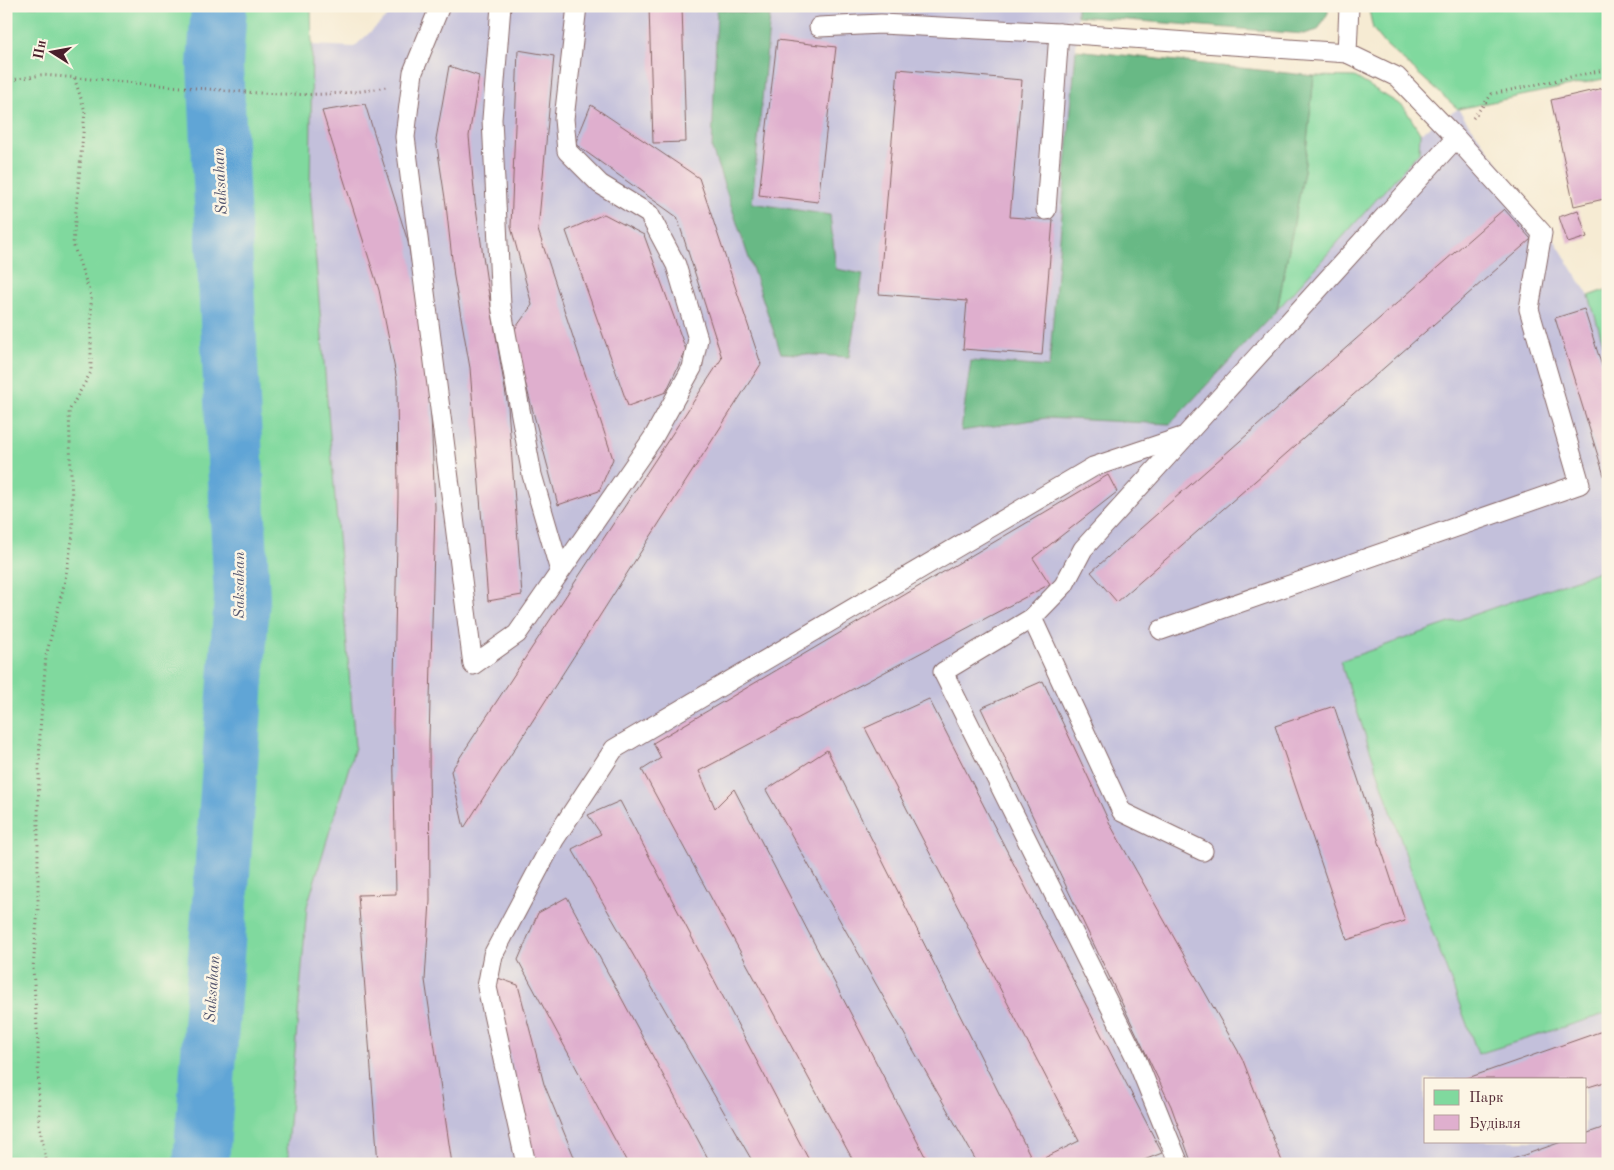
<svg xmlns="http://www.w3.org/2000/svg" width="1614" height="1170" viewBox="0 0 1614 1170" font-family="'Old Standard TT',serif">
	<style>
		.industrial { fill: #c3c0db; fill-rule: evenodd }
		.green { fill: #80d99e; stroke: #657c64 }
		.forest { fill: #68b985; stroke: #596c58 }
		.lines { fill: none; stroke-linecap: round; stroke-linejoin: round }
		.river { stroke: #61a5d6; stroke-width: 56 }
		.building { fill: #dfafce }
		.lane-casing { stroke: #866666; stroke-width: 21 }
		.path { stroke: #866666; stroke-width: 3; stroke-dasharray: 1 4; stroke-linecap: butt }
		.lane { stroke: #fff; stroke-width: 19 }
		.labels { text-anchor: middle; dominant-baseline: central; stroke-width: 5; stroke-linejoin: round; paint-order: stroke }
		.water-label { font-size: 16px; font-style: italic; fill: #53556f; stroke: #fcf5e5 }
	</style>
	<rect width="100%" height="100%" fill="#fcf5e5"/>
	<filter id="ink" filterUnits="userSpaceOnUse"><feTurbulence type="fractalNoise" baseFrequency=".02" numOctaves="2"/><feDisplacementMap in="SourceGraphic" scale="10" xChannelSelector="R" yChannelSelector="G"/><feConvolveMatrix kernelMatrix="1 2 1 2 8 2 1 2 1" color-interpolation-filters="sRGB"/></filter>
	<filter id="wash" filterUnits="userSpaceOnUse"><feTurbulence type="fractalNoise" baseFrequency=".0096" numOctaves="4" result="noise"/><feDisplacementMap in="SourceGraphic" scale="20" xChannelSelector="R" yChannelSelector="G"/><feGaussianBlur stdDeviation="1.12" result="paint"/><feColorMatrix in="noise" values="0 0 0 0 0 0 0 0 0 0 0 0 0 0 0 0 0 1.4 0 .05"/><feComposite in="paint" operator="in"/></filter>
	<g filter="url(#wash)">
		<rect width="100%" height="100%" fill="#f6ebd3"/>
		<!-- industrial -->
		<path class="industrial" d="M399 6H1077L1076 50 1049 367 971 361 961 431 1046 418 1170 424 1277 310 1419 152 1420 133 1458 109 1552 236 1589 296 1608 359V568L1340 662 1428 920 1478 1053 1608 1013V1164H290L287 1147 307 906 355 747 310 188 312 45 354 47ZM717 9 770 16 752 203 830 215 836 270 863 273 781 352 712 149ZM1425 1079H1585V1141H1425Z"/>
		<!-- green -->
		<g class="green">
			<polygon points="6,6 311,6 312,45 310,188 355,747 307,906 287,1147 290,1164 6,1164"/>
			<polygon points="1368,6 1608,6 1608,78 1458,109 1386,45 1373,29"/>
			<polygon points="1314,76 1355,77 1404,107 1420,133 1419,152 1277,310 1304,171"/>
			<polygon points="1608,289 1608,359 1589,296"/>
			<polygon points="1608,568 1608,1013 1478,1054 1428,920 1340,661"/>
		</g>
		<!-- forest -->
		<g class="forest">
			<polygon points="1077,6 1328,6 1328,13 1318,30 1304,34 1077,16"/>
			<polygon points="717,9 770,16 752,203 830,215 836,269 863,274 849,357 781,353 712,149"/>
			<polygon points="1076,50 1314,76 1304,171 1277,310 1170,424 1046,418 961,431 971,361 1049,367"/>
		</g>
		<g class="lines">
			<!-- river -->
			<polyline class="river" points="201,1164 242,598 215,65 219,6"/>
		</g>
		<g id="blocks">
			<!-- building -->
			<g class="building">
				<polygon points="649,6 682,6 686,142 653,143"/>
				<polygon points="777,40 836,47 818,202 759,195"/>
				<polygon points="518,50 554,56 538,230 613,459 599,491 558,505 512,333 532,305 511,227"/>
				<polygon points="449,66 479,76 469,136 475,201 487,283 508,407 522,595 488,601 470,368 454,277 446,205 436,139"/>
				<polygon points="898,69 1022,80 1010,217 1053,220 1042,355 963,349 967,301 879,294"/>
				<polygon points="1608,87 1608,198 1574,206 1551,100"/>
				<polygon points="365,104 408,242 429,370 435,507 429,740 430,901 425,980 452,1164 378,1164 358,895 396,894 393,724 398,496 397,380 379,290 322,111"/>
				<polygon points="591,105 699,178 761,364 464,828 451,771 722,358 677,217 575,144"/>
				<polygon points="1504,209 1531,239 1117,602 1091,572"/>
				<polygon points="1578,210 1587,237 1568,243 1559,217"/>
				<polygon points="604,214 644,235 686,350 666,392 628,406 566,231"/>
				<polygon points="1584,309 1608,385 1607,485 1555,318"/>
				<polygon points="1108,475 1117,492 1033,558 1050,584 699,771 715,808 734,789 929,1164 855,1164 642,770 661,758 653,743"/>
				<polygon points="1043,681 1111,826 1242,1058 1283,1164 1192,1164 1171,1106 981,708"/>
				<polygon points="929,699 1162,1153 1134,1164 978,1164 766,790 827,750 1034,1163 1079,1141 865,728"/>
				<polygon points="1334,706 1405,921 1347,940 1275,726"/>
				<polygon points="620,801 811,1164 754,1164 572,849 601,834 588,815"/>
				<polygon points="567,897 711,1164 628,1164 518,960 538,913"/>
				<polygon points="492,976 518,985 544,1084 577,1164 535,1164"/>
				<polygon points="1608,1029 1608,1081 1585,1088 1585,1079 1465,1079"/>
				<polygon points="1608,1126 1608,1164 1512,1164 1510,1160 1564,1141 1585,1141 1585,1134"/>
			</g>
		</g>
	</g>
	<g filter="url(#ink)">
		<use href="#blocks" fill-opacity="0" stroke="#866666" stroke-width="1"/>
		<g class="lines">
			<!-- lane casing -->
			<g class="lane-casing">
				<g id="lane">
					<polyline points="440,6 413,72 405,137 473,665 517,634 653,438 692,368 698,339 676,265 649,214 600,184 567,151 564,119 577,6"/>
					<polyline points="501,6 492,119 501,306 532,475 560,571"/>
					<polyline points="819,27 881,24 1059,33 1347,53 1349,6"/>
					<polyline points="1046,210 1059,33"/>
					<polyline points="1032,618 1122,812 1203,851"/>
					<polyline points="1161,630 1580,484 1529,309 1542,233 1456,138"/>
					<polyline points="526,1164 487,987 493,955 554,840 614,749 1093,467 1185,436 1456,138 1397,77 1347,53"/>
					<polyline points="1179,1164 1136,1058 943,672 1032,618 1064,585 1083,549 1184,438"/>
				</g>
			</g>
			<!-- path -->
			<g class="path">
				<path d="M6 81 41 75C96 79 152 85 208 89 266 94 328 99 386 87"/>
				<polyline points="1473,118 1492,94 1608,69"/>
				<polyline points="47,1164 39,1124 38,1043 33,968 38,910 38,818 40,731 46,656 64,585 73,535 69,411 91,372 91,296 73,244 85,111 74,77"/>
			</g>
			<!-- lane -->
			<use href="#lane" class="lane"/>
		</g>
	</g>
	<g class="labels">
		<!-- water labels -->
		<g class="water-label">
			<text transform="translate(221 181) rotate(-93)">Saksahan</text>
			<text transform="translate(240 585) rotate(-90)">Saksahan</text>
			<text transform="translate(213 989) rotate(-86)">Saksahan</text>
		</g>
	</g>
	<!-- margin -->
	<rect width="1614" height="1170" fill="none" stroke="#fcf5e5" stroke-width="25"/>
	<!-- legend -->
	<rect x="1424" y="1078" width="162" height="65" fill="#fcf5e5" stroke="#b59f9b"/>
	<rect x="1434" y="1090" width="25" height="15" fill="#80d99e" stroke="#b59f9b"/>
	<text x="1469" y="1102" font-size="15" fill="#4a1f2b">Парк</text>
	<rect x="1434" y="1115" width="25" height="15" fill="#dfafce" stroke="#b59f9b"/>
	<text x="1469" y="1128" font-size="15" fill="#4a1f2b">Будівля</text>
	<!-- north arrow -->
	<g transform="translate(52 52) rotate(281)" stroke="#fcf5e5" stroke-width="4" paint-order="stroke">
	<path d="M0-4L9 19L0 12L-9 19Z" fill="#4a1f2b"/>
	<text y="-8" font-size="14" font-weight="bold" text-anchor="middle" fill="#4a1f2b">Пн</text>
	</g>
</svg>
